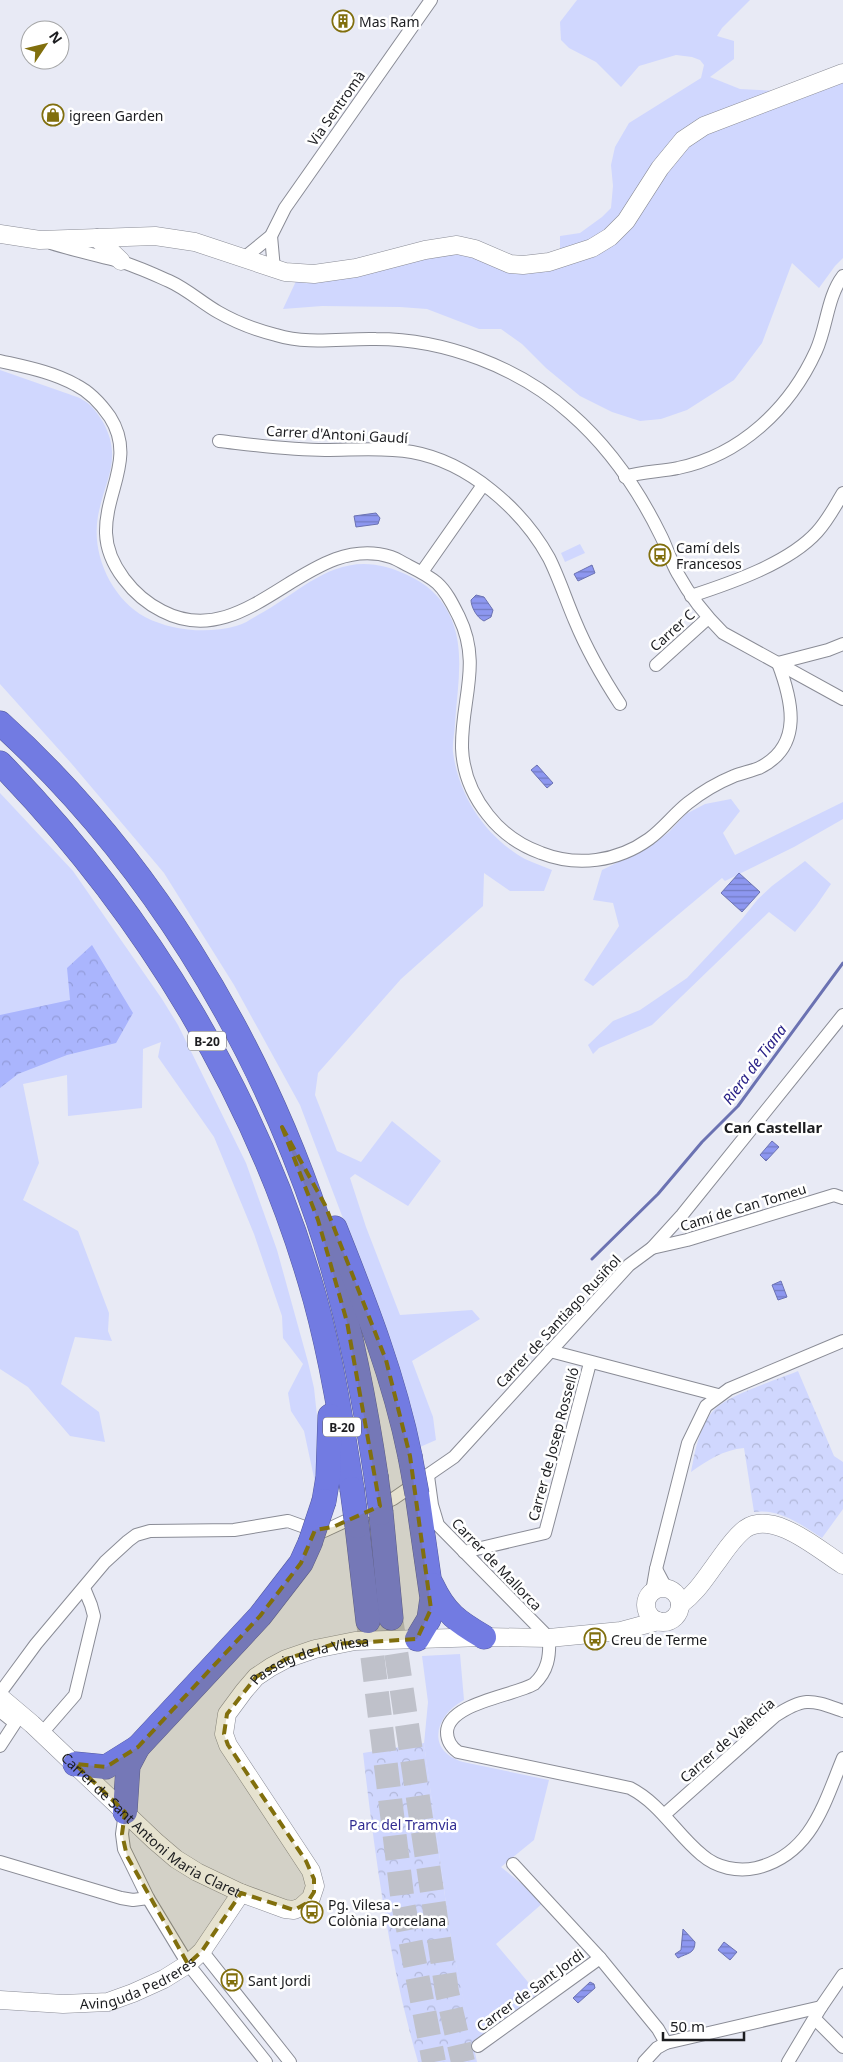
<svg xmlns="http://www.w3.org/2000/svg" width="843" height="2062" viewBox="0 0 843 2062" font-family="'Noto Sans',sans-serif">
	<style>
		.green { fill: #d0d7fe }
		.forest { fill: url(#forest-crowns) }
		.park { fill: url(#park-crowns) }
		.water { fill: url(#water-rules); stroke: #6b72b2 }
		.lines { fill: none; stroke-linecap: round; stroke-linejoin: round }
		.stream { stroke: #6b72b2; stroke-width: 3 }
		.highway-tunnel { stroke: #bfc1ca; stroke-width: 24; stroke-dasharray: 24 12; stroke-linecap: butt }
		.street-casing { stroke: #8a8c96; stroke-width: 14 }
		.secondary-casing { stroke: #8a8c96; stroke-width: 19 }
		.highway-casing { stroke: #545a9e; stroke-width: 25 }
		.street { stroke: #fff; stroke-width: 12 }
		.secondary { stroke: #fff; stroke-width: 18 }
		.highway { stroke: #727be2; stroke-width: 24 }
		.highway-bridge-casing { stroke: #545a9e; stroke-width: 25; stroke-linecap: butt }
		.highway-bridge { stroke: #727be2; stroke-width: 24 }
		.marked { fill: #816f0d; fill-opacity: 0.2; stroke: #816f0d; stroke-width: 4; stroke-dasharray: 10 6; stroke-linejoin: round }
		.labels { text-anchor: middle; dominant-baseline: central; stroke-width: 5; stroke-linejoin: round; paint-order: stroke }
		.shield { fill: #fff; stroke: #606163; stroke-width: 1 }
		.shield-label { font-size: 12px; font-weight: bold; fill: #1c1d20 }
		.poi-label { font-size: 14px; fill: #1c1d20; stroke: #fff; text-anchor: start }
		.street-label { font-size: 14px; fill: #1c1d20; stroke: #fff }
		.park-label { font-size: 14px; fill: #312c91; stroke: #fff }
		.water-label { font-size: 15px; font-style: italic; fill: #2b2388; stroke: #fff }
		.neighbourhood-label { font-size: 15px; font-weight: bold; fill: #1c1d20; stroke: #fff }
	</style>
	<defs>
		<pattern id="forest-crowns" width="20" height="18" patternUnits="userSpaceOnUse" patternTransform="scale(1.25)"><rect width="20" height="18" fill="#aab5fd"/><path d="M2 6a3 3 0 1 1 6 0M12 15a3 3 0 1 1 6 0" fill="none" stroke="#929bd9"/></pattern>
		<pattern id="park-crowns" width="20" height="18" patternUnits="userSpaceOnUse" patternTransform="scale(1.25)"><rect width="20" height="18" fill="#d0d7fe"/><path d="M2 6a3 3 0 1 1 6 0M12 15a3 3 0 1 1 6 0" fill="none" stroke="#b2b8d9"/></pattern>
		<pattern id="water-rules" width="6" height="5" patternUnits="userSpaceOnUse" patternTransform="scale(1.25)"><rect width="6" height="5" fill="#8d97f0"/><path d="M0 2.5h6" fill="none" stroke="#727bc2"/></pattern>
	</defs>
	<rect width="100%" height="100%" fill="#e8eaf5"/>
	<!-- green -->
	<g class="green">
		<polygon points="577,0 750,0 722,28 717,36 734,41 734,59 710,77 740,89 778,91 712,115 639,192 604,233 560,253 560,236 580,233 602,217 611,208 613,186 611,165 615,147 629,123 701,78 704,65 700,60 692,57 676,55 639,66 621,87 596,62 569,48 561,40 560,22"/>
		<polygon points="843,79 843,258 835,266 819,288 792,263 762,343 734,380 687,410 661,419 640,421 612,412 580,396 546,368 522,344 501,329 479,329 427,309 400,307 322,306 283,309 297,279 453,251 506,267 589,254 673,160 702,134"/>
		<path d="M0 370C20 377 40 384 60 391 67 394 77 396 83 400 91 404 98 414 103 422 123 459 105 479 98 516 91 554 111 598 145 617 172 631 208 634 236 626 244 624 251 619 258 615 301 592 333 553 386 567 404 572 425 582 437 596 469 633 458 678 455 723 455 732 452 743 453 752 459 797 486 837 525 859 533 863 543 866 552 870L544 891H510L484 873 483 906 401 979 318 1073 315 1095 337 1151 361 1162 392 1121 441 1161 408 1206 355 1174 350 1178 366 1227 400 1315 472 1310 480 1319 412 1361 433 1417 436 1440 420 1447 369 1287 300 1105 234 985 164 873 71 763 0 684Z"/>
		<polygon points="580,544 585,553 565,562 561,553"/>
		<polygon points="0,793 73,871 162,999 178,1025 246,1163 277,1250 308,1362 314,1388 320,1444 316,1487 304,1431 291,1411 288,1393 303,1364 283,1338 282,1316 254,1234 214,1137 158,1057 161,1042 143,1049 142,1108 68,1116 67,1075 23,1084 39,1163 23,1200 78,1231 109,1313 108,1331 112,1341 75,1337 61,1384 99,1412 105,1442 70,1436 28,1387 0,1369"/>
		<polygon points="731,799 740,811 723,833 735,855 843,802 843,819 794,847 725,881 722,878 593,986 584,980 619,926 613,903 593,900 602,870 651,846 669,832 686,814 705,804"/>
		<polygon points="805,861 831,884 816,906 795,932 769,912 652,1025 599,1048 593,1054 588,1045 613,1021 640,1010 687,978 742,919 758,899 772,886"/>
		<path d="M460 1654 464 1700C434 1716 426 1751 463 1762L549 1780 534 1840 501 1867 544 1902 496 1944 538 1994 472 2042 451 1940 424 1744 428 1702 422 1656Z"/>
	</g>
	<!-- forest -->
	<polygon class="forest" points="92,945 133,1013 116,1043 67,1055 18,1074 0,1088 0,1015 70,1000 67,968"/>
	<!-- park -->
	<g class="park">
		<path d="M798 1371 834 1456 843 1462V1509L822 1538C802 1525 779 1508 754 1512L744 1448C723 1450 708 1460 691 1472 695 1452 699 1426 714 1410 729 1394 777 1380 798 1371Z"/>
		<path d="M424 1743 451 1940 477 2062H418C389 1962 375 1857 363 1753Z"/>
	</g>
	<!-- water -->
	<g class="water">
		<polygon points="376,513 380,518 378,524 356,527 354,516"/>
		<polygon points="592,565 595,573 578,581 574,574"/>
		<path d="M476 595 484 597 493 610 491 617 484 621C477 618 471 607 471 600Z"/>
		<polygon points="537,765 553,783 547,788 531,770"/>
		<polygon points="739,873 760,892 742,912 721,893"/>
		<polygon points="772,1141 779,1147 766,1161 760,1155"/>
		<polygon points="781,1281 787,1297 778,1300 772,1285"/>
		<path d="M683 1929 695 1942C695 1954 687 1953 678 1958L675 1954 681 1950Z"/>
		<polygon points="724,1942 737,1952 730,1960 718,1950"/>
		<polygon points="590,1982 594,1984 595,1988 578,2003 573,1998"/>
	</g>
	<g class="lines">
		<!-- stream -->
		<polyline class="stream" points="592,1259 658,1194 702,1142 738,1106 843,963"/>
		<!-- highway-tunnel -->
		<g class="highway-tunnel">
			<polyline points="391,1618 447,1992 463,2062"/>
			<polyline points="368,1621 403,1903 434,2062"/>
		</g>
		<!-- street casing -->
		<g class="street-casing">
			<g id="street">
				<polyline points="271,236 274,269"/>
				<path d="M51 243C73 250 96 255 119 261 136 266 153 274 169 281 187 289 202 303 218 312 237 323 256 330 276 335 309 345 342 338 376 339 444 339 519 367 570 413 608 446 639 491 661 536 667 548 671 562 678 574 690 596 705 615 723 633L843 699"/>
				<polyline points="244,258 271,236 285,208 431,0"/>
				<path d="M0 361C26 367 53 372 76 385 90 392 101 404 110 417 136 458 105 491 106 533 107 565 134 597 162 611 248 656 308 530 391 557 397 559 403 563 409 566 419 571 429 576 437 583 447 592 453 605 459 617 482 664 461 700 462 748 463 773 472 795 488 815 502 833 519 845 541 853 577 867 617 862 649 839 663 829 674 814 688 803 702 792 717 783 734 776 742 773 751 771 759 768 804 746 792 700 778 663"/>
				<path d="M219 441C254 445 289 450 325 450 354 450 383 447 412 452 468 462 522 509 549 558 559 578 566 600 575 621 587 650 603 678 620 704"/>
				<path d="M625 477C642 471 661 472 678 468 741 455 790 408 816 351 827 327 827 297 843 276"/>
				<polyline points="422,572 483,485"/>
				<path d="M691 596C731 583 789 563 817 532 828 520 835 506 843 493"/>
				<polyline points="778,663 828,650 843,644"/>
				<polyline points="656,665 708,618"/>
				<polyline points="652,1248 687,1240 834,1195 843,1198"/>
				<polyline points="550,1351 718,1395"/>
				<path d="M428 1476 432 1505 438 1525 549 1638C550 1656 548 1671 534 1684 513 1696 448 1703 447 1732 447 1741 451 1747 458 1752L630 1788C661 1804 676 1834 702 1855 717 1868 738 1872 756 1868 811 1855 824 1804 843 1758"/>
				<polyline points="464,1552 545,1533 590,1363"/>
				<polyline points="656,1569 666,1588"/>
				<polyline points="652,1592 656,1569 688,1443 706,1406 729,1389 843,1341"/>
				<polyline points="0,1693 36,1644 105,1562 128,1541 136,1535 150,1531 234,1530 288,1521 313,1530 324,1531 393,1499 454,1457 629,1265 652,1248 682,1215 843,1015"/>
				<polyline points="0,1711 15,1723 0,1746"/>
				<polyline points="42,1733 75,1695 94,1616 91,1605 84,1588"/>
				<polyline points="125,1812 122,1834 124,1849 148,1898 188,1964 266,2062"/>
				<path d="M665 1814 775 1716C805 1696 811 1700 843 1711"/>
				<polyline points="0,1862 121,1898 133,1900 148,1898"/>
				<polyline points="513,1864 600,1958 658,2029 666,2043"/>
				<polyline points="202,1951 290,2062"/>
				<polyline points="815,2019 843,2047"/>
				<polyline points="478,2046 600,1958"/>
				<polyline points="644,2062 657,2048 666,2043 821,2007"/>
				<polyline points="788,2062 821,2007 843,1975"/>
			</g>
		</g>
		<!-- secondary casing -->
		<g class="secondary-casing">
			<g id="secondary">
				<polyline points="0,234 40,240 155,236 195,242 285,272 314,274 356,268 425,250 457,245 475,249 510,264 523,265 549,262 592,248 610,237 626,221 660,168 683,140 704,126 843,73"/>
				<polyline points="97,238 121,261"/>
				<circle cx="663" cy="1605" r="17"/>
				<path d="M680 1605C696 1593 704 1580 715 1565 724 1553 733 1538 745 1529 773 1509 819 1550 843 1565"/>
				<path id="s1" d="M0 1697 32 1724 155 1841 176 1859 197 1872 241 1893 285 1909 294 1910 301 1907 311 1898 315 1886 311 1871 228 1745 224 1734 227 1714 244 1691 256 1677 271 1667 286 1659 315 1649 355 1641 484 1637 549 1638 621 1631 658 1621"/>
				<path id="s2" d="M0 2000 63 2004 108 2002 133 1993 164 1979 188 1964 202 1951 241 1893"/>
			</g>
		</g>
		<!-- highway casing -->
		<g class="highway-casing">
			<g id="highway">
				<path d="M0 723C146 855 255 1033 318 1220 346 1303 363 1389 376 1476"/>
				<path d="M0 763C145 912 259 1098 315 1299 332 1361 342 1425 352 1489"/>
				<path d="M335 1228C365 1303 394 1377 410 1456"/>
				<polyline points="417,1494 432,1598 429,1619 417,1639"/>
				<polyline points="324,1501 328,1477 330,1416"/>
				<polyline points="381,1513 391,1618"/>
				<polyline points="357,1526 368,1621"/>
				<path d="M432 1585C445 1613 458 1622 484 1637"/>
				<polyline points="75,1764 106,1767 138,1747 260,1616 301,1563 310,1543"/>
				<polyline points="125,1812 128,1766 138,1747"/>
			</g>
		</g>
		<!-- street -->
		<use href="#street" class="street"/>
		<!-- secondary -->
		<use href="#secondary" class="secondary"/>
		<!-- highway -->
		<use href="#highway" class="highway"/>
		<!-- highway-bridge casing -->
		<g class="highway-bridge-casing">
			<g id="highway-bridge">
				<polyline points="410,1456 417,1494"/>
				<polyline points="376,1476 381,1513"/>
				<polyline points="352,1489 357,1526"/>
				<polyline points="310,1543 324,1501"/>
			</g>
		</g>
		<!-- highway-bridge -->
		<use href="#highway-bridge" class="highway-bridge"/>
	</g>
	<!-- marked area -->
	<path class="marked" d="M282 1127 325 1205 386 1360 410 1456 431 1609 417 1639 334 1644 286 1659 256 1677 227 1714 224 1734 228 1745 306 1861 314 1879V1892L307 1903 294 1910 241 1893 202 1951 188 1964 127 1856 122 1834 125 1812 75 1764 106 1767 138 1747 260 1616 301 1563 315 1530 333 1527 380 1506 347 1322 318 1220Z"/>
	<!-- icons -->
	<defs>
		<g id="building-ring" transform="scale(1.125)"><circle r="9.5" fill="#fff" stroke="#816f0d" stroke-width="1.5"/><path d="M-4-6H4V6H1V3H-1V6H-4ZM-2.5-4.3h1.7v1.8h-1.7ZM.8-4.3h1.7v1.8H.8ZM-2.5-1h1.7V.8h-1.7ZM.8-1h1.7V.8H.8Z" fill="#816f0d"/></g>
		<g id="shop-ring" transform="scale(1.125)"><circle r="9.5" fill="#fff" stroke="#816f0d" stroke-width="1.5"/><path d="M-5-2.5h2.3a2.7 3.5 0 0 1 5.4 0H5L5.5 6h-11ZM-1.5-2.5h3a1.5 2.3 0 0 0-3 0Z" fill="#816f0d"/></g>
		<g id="bus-ring" transform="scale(1.125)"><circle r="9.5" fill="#fff" stroke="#816f0d" stroke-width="1.5"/><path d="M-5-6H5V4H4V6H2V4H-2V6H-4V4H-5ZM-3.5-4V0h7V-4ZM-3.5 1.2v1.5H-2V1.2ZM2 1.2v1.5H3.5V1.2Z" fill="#816f0d"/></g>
	</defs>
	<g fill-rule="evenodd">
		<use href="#building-ring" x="343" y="21"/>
		<use href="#shop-ring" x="53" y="115"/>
		<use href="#bus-ring" x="660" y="555"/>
		<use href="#bus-ring" x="595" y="1639"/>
		<use href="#bus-ring" x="312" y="1912"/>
		<use href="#bus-ring" x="232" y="1980"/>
	</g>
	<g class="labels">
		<!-- shield labels -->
		<g class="shield">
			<rect x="188" y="1031.5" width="38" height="19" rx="4"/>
			<rect x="323" y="1417.5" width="38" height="19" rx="4"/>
		</g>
		<g class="shield-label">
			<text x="207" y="1041">B-20</text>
			<text x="342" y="1427">B-20</text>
		</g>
		<!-- poi labels -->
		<g class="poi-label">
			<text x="359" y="21">Mas Ram</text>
			<text x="69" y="115">igreen Garden</text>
			<text x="676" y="547">Camí dels<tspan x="676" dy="16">Francesos</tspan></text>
			<text x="611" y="1639">Creu de Terme</text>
			<text x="328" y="1904">Pg. Vilesa -<tspan x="328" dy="16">Colònia Porcelana</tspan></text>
			<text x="248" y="1980">Sant Jordi</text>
		</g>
		<!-- street labels -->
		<g class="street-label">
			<text transform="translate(336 108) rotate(-55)">Via Sentromà</text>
			<text transform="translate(337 434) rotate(3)">Carrer d'Antoni Gaudí</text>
			<text transform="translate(672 630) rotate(-42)">Carrer C</text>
			<text transform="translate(743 1207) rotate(-17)">Camí de Can Tomeu</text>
			<text transform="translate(558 1321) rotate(-47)">Carrer de Santiago Rusiñol</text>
			<text transform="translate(553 1444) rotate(-75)">Carrer de Josep Rosselló</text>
			<text transform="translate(497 1564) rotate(46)">Carrer de Mallorca</text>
			<text stroke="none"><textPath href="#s1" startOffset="705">Passeig de la Vilesa</textPath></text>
			<text transform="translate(727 1740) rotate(-41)">Carrer de València</text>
			<text stroke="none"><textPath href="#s1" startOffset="199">Carrer de Sant Antoni Maria Claret</textPath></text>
			<text stroke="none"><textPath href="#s2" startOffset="142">Avinguda Pedreres</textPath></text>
			<text transform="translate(530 1990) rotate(-36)">Carrer de Sant Jordi</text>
		</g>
		<!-- park labels -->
		<g class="park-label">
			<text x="403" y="1824">Parc del Tramvia</text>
		</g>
		<!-- water labels -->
		<g class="water-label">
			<text transform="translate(754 1064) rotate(-53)">Riera de Tiana</text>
		</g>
		<!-- neighbourhood labels -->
		<g class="neighbourhood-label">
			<text x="773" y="1127">Can Castellar</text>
		</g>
	</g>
	<!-- north arrow -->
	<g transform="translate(45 45) rotate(55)"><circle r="24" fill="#ffffff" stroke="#a4a5a6"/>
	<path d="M0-4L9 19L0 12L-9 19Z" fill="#816f0d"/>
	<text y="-8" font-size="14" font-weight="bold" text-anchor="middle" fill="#1c1d20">N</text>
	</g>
	<!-- scale -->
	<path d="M663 2032v8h81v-8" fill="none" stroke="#1c1d20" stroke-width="2.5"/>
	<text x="670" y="2032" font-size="15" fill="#1c1d20" stroke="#ffffff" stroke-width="4" paint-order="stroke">50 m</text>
</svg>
